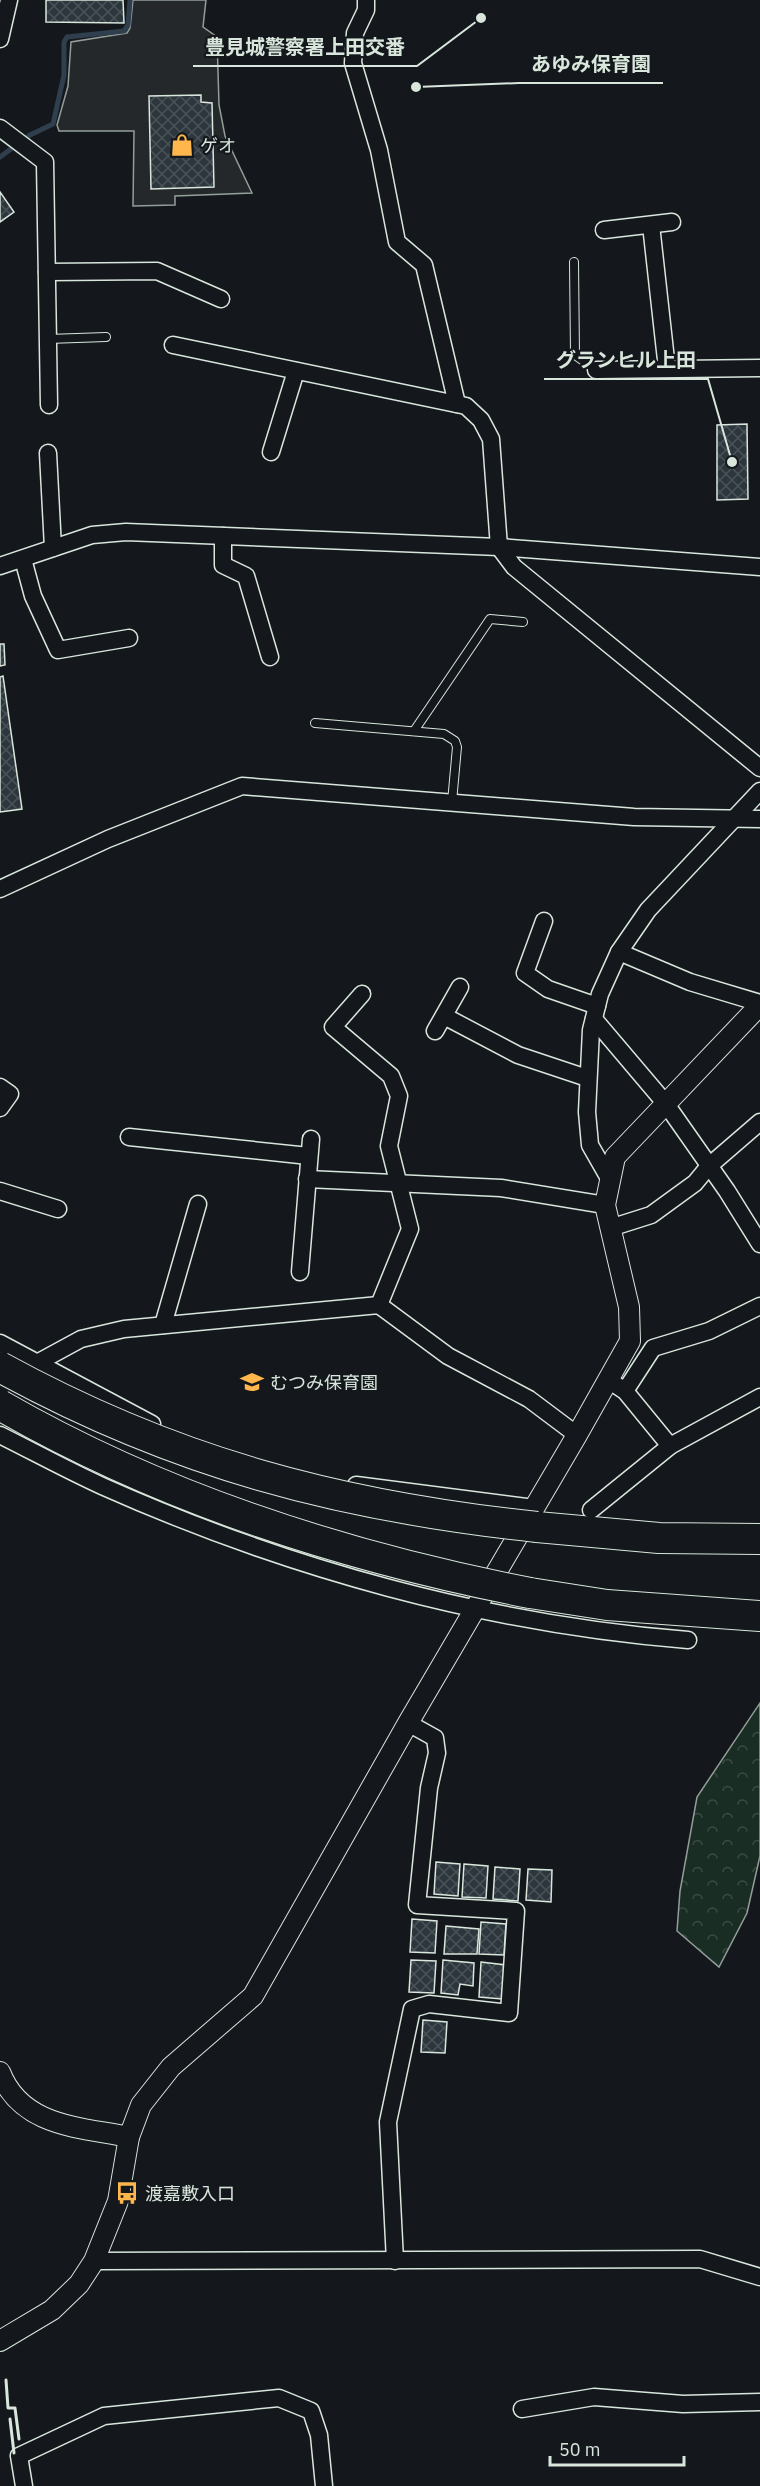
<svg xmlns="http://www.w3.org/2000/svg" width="760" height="2486" viewBox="0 0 760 2486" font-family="'IBM Plex Sans','Noto Sans JP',sans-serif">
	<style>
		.forest { fill: url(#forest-crowns); stroke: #939e99; stroke-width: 1.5 }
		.parking { fill: #24282b; stroke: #939e99; stroke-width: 1.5 }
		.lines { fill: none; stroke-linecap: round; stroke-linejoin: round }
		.stream { stroke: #2f3f4d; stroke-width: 5 }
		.building { fill: url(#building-cross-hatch); stroke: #d8e6dc; stroke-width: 1.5 }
		.service-casing { stroke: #d8e6dc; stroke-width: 10 }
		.minor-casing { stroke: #d8e6dc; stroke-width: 19 }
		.tertiary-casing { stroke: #d8e6dc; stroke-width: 22 }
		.motorway-casing { stroke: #d8e6dc; stroke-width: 32 }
		.service { stroke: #14181c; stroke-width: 8 }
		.minor { stroke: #14181c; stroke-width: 16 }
		.tertiary { stroke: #14181c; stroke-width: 20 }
		.motorway { stroke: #14181c; stroke-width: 30 }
		.motorway-bridge-casing { stroke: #d8e6dc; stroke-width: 32; stroke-linecap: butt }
		.motorway-bridge { stroke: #14181c; stroke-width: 30 }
		.wall { stroke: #d8e6dc; stroke-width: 3 }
		.labels { text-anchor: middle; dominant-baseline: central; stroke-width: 4.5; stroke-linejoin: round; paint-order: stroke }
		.poi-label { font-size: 18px; fill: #d8e6dc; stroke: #14181c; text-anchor: start }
		.leader { fill: none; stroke: #d8e6dc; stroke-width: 2 }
		.callout-dot { fill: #d8e6dc; stroke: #14181c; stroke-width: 2 }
		.callout-label { font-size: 20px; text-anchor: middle; font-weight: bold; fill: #d8e6dc; stroke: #14181c; stroke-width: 4.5; stroke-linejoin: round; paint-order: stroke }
	</style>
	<defs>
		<pattern id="forest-crowns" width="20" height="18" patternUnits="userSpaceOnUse" patternTransform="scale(1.5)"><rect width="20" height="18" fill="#1a2d24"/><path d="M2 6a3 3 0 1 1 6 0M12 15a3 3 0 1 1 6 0" fill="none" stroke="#3b4b43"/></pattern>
		<pattern id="building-cross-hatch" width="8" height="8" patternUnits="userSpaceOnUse" patternTransform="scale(1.5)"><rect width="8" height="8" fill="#2c363c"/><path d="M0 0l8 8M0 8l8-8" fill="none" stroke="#4a5358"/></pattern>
	</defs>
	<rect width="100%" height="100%" fill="#14181c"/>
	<!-- forest -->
	<polygon class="forest" points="760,1703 760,1856 747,1913 719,1967 677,1931 680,1891 697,1797"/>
	<!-- parking -->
	<polygon class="parking" points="133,0 206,0 203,27 217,37 219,105 225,136 252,193 175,196 175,205 133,206 134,131 59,131 57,125 68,86 71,42 127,33 130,28"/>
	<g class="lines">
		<!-- stream -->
		<polyline class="stream" points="0,157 30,135 53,124 64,75 64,42 67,37 124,31 128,25 130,0"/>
	</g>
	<!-- building -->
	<g class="building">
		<polygon points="46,0 123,0 124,23 46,22"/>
		<polygon points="201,95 201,102 212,103 214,187 151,189 149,96"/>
		<polygon points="0,192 14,212 0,222"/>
		<polygon points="747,424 748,499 717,500 717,425"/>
		<polygon points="0,644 4,644 5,665 0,666"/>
		<polygon points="3,676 22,809 0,812 0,677"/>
		<polygon points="436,1862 460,1864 458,1896 434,1894"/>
		<polygon points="464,1864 488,1866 486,1898 462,1897"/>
		<polygon points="495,1867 520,1869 518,1901 493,1899"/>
		<polygon points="528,1869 552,1870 551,1902 526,1900"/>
		<polygon points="412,1919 437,1921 435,1953 410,1952"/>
		<polygon points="481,1922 506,1924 504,1955 479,1954"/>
		<polygon points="446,1926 479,1929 477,1954 444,1954"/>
		<polygon points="411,1960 436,1961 434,1993 409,1992"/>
		<polygon points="443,1960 474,1963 473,1986 460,1984 458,1995 441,1993"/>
		<polygon points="481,1962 506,1965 502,1999 479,1997"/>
		<polygon points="423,2020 447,2022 445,2053 421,2052"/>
	</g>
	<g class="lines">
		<!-- service casing -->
		<g class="service-casing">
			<g id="service">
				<polyline points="574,262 575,355 596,370"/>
				<polyline points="48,339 106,337"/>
				<polyline points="315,723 444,734 455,741 457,747 452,802"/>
				<polyline points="414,731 490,619 523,622"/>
			</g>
		</g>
		<!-- minor casing -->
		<g class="minor-casing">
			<g id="minor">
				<polyline points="366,0 366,10 355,33 353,63 379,150 397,242 424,265 457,404"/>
				<polyline points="0,39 9,0"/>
				<polyline points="0,128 45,162 49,405"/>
				<polyline points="651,225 667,369"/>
				<polyline points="604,230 672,222"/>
				<polyline points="47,272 157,271 221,299"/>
				<polyline points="173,345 466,406 481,420 491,439 499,547 514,567 760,768"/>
				<polyline points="596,370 760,368"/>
				<polyline points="271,452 296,371"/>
				<polyline points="48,453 53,548"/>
				<polyline points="223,536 223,565 246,576 270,657"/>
				<polyline points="23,559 33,596 58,650 129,638"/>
				<polyline points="0,566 92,535 126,532 499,547 760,567"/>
				<polyline points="0,889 108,839 242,786 634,817 760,819"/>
				<polyline points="544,921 525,973 548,989 597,1006"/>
				<polyline points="619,952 690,982 760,1003"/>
				<polyline points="362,994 333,1027 391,1076 399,1096 389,1146 410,1229 379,1305"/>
				<polyline points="444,1016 518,1055 587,1078"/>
				<polyline points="594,1019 666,1104 727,1191 760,1244"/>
				<polyline points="435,1031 460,987"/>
				<polyline points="0,1087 10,1094 0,1108"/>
				<polyline points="129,1137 309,1156"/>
				<polyline points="307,1179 501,1188 605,1205"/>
				<polyline points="610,1180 590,1145 587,1112 591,1030 600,994 619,952 648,910 760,791"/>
				<polyline points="0,1191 58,1209"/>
				<polyline points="610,1228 651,1215 695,1183 709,1166 760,1122"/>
				<polyline points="300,1272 311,1139"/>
				<polyline points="163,1325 198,1204"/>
				<polyline points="0,1343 152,1424"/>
				<polyline points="35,1364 81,1339 124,1329 379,1305 448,1356 529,1399 577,1435"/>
				<polyline points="616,1385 625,1391 670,1446"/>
				<polyline points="625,1391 653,1348 709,1331 760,1306"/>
				<path d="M0 1435C34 1452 67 1470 102 1486 286 1568 486 1624 688 1640"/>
				<polyline points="356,1485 534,1508"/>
				<polyline points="591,1510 670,1446 760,1397"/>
				<polyline points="94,2261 700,2259 760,2277"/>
				<polyline points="395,2261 388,2122 412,2009 429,2004 509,2013 516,1911 417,1905 429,1788 437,1753 435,1738 408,1723"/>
				<polyline points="522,2409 594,2397 683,2404 760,2402"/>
				<polyline points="24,2486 19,2456 104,2416 279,2398 311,2411 319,2435 324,2486"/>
			</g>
		</g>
		<!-- tertiary casing -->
		<g class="tertiary-casing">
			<g id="tertiary">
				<path d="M0 2072C21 2127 80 2127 129 2137"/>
				<polyline points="0,2341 52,2310 79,2284 94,2261 118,2201 129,2137 141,2105 171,2067 253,1996 408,1723 577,1435 630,1341 629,1307 605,1205 615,1157 760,1005"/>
			</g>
		</g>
		<!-- motorway casing -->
		<g class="motorway-casing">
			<g id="motorway">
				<polyline points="537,1527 659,1538 760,1539"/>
				<polyline points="530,1593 607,1605 760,1616"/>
			</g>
		</g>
		<!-- service -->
		<use href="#service" class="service"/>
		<!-- minor -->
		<use href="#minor" class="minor"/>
		<!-- tertiary -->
		<use href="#tertiary" class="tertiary"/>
		<!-- motorway -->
		<use href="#motorway" class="motorway"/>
		<!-- motorway-bridge casing -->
		<g class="motorway-bridge-casing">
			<g id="motorway-bridge">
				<path d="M0 1367C175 1463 339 1506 537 1527"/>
				<path d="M0 1405C163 1499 345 1557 530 1593"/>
			</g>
		</g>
		<!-- motorway-bridge -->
		<use href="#motorway-bridge" class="motorway-bridge"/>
		<!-- wall -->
		<g class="wall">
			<polyline points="6,2380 8,2408 15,2408 19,2439"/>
			<polyline points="10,2419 14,2453"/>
		</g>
	</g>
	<!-- icons -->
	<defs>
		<g id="shop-bare" transform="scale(1.8)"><path d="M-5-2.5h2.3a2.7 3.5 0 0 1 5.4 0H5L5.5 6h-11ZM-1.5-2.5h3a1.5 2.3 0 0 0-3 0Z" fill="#ffb74d" stroke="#14181c" stroke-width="2.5" paint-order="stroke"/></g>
		<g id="school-bare" transform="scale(1.8)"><path d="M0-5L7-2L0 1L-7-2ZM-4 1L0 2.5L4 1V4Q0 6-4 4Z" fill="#ffb74d" stroke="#14181c" stroke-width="2.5" paint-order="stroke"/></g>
		<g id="bus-bare" transform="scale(1.8)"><path d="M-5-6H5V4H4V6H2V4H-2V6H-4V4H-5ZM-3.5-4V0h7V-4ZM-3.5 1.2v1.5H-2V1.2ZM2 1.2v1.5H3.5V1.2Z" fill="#ffb74d" stroke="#14181c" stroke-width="2.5" paint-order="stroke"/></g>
	</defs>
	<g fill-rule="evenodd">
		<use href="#shop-bare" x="182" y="145"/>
		<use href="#school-bare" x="252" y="1382"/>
		<use href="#bus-bare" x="127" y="2193"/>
	</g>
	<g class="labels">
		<!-- poi labels -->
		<g class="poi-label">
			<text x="200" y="145">ゲオ</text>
			<text x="270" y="1382">むつみ保育園</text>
			<text x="145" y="2193">渡嘉敷入口</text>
		</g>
	</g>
	<!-- callouts -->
	<path class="leader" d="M481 18L417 66H193M416 87L519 83H663M732 462L708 379H544"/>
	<g class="callout-dot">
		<circle cx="481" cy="18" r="6"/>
		<circle cx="416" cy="87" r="6"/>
		<circle cx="732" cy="462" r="6"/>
	</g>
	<g class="callout-label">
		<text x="305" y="54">豊見城警察署上田交番</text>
		<text x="591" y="71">あゆみ保育園</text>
		<text x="626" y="367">グランヒル上田</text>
	</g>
	<!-- scale -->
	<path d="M550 2456v9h134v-9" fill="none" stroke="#d8e6dc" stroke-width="3"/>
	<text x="559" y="2456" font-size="18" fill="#d8e6dc" stroke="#14181c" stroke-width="4.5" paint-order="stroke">50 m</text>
</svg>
